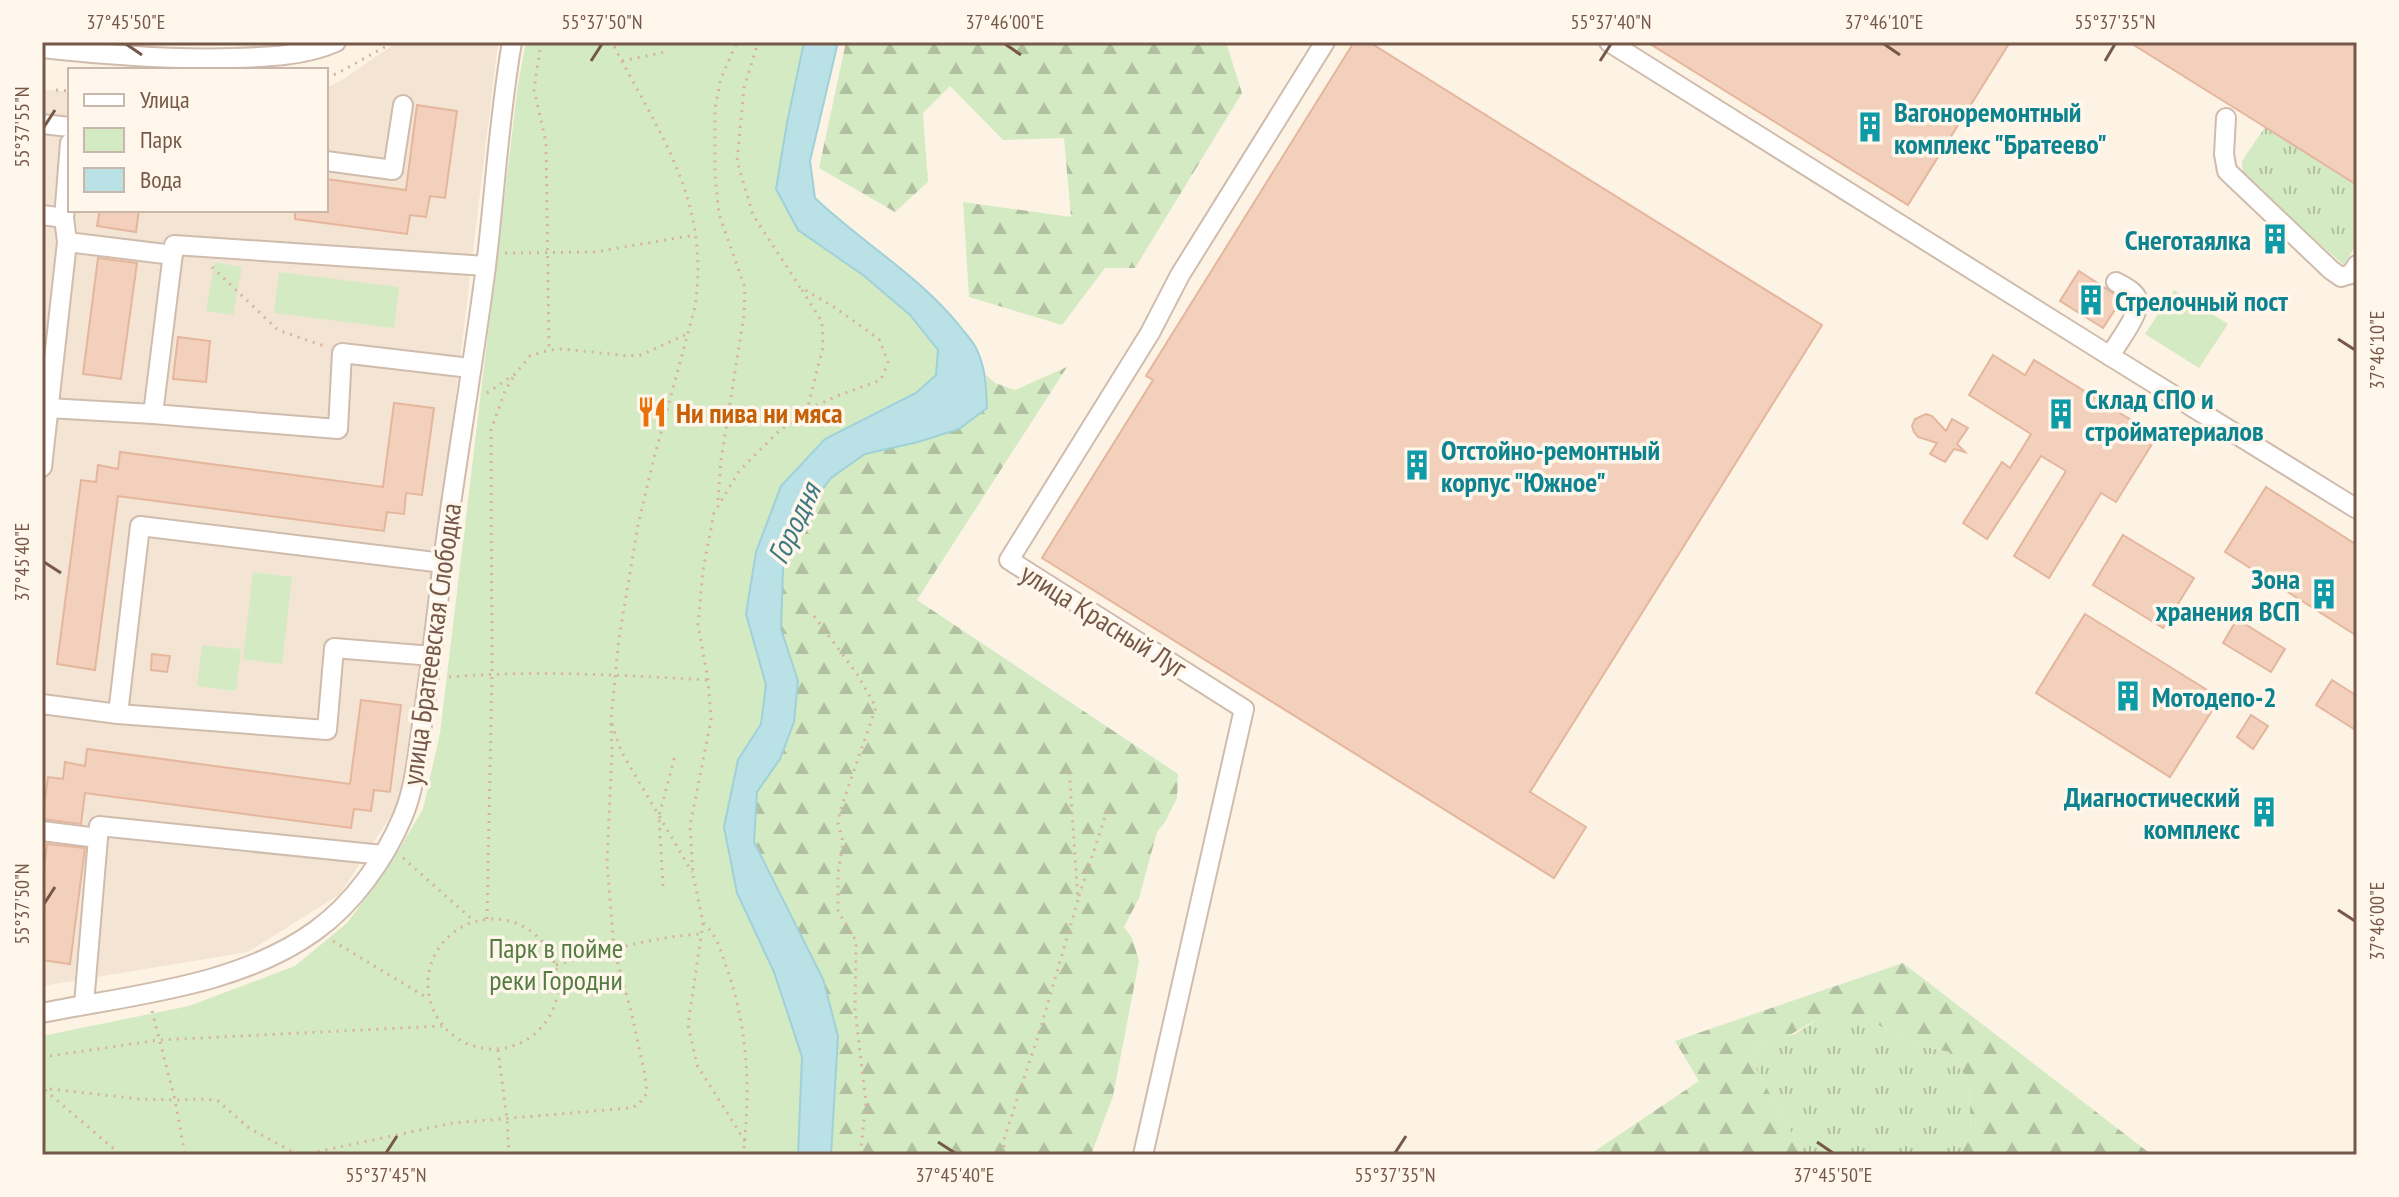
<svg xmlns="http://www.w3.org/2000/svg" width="2399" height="1197" viewBox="0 0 2399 1197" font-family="'PT Sans Narrow',sans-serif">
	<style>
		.residential { fill: #f4e4d3 }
		.grass { fill: url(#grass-tufts) }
		.forest { fill: url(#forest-firs) }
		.park { fill: #d4eac3 }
		.water { fill: #b9e1e6; stroke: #9fd1d8; stroke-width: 2 }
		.building { fill: #f2d0bc; stroke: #e5b69c; stroke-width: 2 }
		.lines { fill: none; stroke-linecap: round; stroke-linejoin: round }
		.minor-casing { stroke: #d0bcad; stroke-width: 22 }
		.path { stroke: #d7b39f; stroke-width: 3; stroke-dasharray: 2 6; stroke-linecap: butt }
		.minor { stroke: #fff; stroke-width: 18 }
		.ticks { fill: none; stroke: #765849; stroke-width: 3 }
		.labels { text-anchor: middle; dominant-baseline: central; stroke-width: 7; stroke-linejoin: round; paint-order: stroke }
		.culture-label { font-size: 28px; font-weight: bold; fill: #0d838f; stroke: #fff7eb; text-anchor: start }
		.food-label { font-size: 28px; font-weight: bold; fill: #c56008; stroke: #fff7eb; text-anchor: start }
		.street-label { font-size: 28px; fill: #765849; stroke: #fff7eb }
		.park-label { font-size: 28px; fill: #547b41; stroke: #fff7eb }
		.water-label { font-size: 30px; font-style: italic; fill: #3f7983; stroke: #fff7eb }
		.neatline { fill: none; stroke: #765849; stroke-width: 3 }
		.ticks-label { font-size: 20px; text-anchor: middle; fill: #765849 }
	</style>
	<defs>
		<pattern id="grass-tufts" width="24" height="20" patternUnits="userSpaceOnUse" patternTransform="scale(2)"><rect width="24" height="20" fill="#d4eac3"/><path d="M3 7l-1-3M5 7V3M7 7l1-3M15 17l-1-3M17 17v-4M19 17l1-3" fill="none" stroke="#b1c0a0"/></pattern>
		<pattern id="forest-firs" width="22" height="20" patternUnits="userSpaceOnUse" patternTransform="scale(2)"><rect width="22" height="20" fill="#d4eac3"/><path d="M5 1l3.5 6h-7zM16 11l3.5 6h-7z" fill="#b1c0a0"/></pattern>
	</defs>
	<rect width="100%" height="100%" fill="#fdf3e4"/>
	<!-- residential -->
	<polygon class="residential" points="397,42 498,42 409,788 340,894 248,952 42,986 42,89 70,92 70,210 326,210 326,88 342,80"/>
	<!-- grass -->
	<g class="grass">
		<polygon points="2265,127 2357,185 2357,243 2344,265 2243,178 2242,161"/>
		<polygon points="1821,1017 1863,1017 1917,1045 1949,1052 1969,1082 1971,1133 1961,1155 1804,1155 1750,1058 1758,1044 1795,1034"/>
	</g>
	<!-- forest -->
	<g class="forest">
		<polygon points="846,42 1226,42 1242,93 1135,268 1105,268 1062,325 969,297 963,202 1071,217 1064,138 1003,140 950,86 923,113 928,182 895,212 819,168"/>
		<polygon points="1067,367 917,600 1178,774 1177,798 1165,822 1157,832 1139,898 1124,927 1132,938 1139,961 1113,1096 1091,1155 831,1155 838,1036 823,979 754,842 757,792 780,759 798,681 781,629 783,568 811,505 831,478 865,454 918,442 959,429 987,409 986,375 995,383 1015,390"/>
		<polygon points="1903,963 2152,1155 1961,1155 1971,1132 1969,1082 1949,1052 1917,1045 1863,1017 1821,1017 1788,1036 1758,1044 1750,1058 1804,1155 1589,1155 1699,1081 1675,1041"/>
	</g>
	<!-- park -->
	<g class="park">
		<polygon points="526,42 804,42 787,123 776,189 863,275 910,315 938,350 936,375 916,393 825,439 781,486 756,552 746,614 766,685 761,724 738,760 724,827 737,893 774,972 802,1057 798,1155 42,1155 42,1036 189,1006 295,966 347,923 388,868 423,809 440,733 518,84"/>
		<polygon points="215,262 242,267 233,315 206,311"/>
		<polygon points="279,272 399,287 394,328 274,313"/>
		<polygon points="2174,290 2228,324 2199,368 2145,334"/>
		<polygon points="253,572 292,577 282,664 243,659"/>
		<polygon points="202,645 241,649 236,691 197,686"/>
	</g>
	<!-- water -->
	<path class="water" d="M804 42H838L810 161 815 198C861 242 917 274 958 324 964 332 972 340 976 348 986 368 986 387 987 408L959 429 918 442 865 454 831 478 811 505 783 568 781 629 798 681 794 722 780 759 757 792 754 842 823 979 838 1036 831 1155H798L802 1057 774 972 737 893 724 827 738 760 761 724 766 685 746 614 756 552 781 486 825 439 916 393 936 375 938 350 910 315 863 275 798 230 776 189 787 123Z"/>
	<!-- building -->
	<g class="building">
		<polygon points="1354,42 1369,42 1822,325 1530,792 1586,827 1554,878 1042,558 1153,380 1146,376"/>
		<polygon points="1647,42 2010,42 1908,205"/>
		<polygon points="2129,42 2357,42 2357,185 2265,127"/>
		<polygon points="417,105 457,111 445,198 430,196 426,217 410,215 407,234 295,219 295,210 326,210 326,179 406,190"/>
		<polygon points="100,210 139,210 136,232 97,226"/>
		<polygon points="98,258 137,263 121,379 83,374"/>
		<polygon points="2079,271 2122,299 2103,328 2060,301"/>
		<polygon points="178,337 210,341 206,382 173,379"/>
		<polygon points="1993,355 2025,375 2034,360 2157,436 2116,502 2101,493 2049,578 2014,556 2066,471 2041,456 1987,539 1963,523 2002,462 2010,468 2031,434 1969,395"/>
		<polygon points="394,403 434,408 422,495 406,493 404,514 387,512 384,531 118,496 95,670 57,664 81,480 96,482 98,465 118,469 120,452 383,487"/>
		<polygon points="1926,414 1932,416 1946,431 1952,419 1968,428 1957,444 1965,452 1954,449 1945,462 1930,454 1937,443 1918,437 1914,432 1912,426 1915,419"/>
		<polygon points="2266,487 2357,545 2357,636 2225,552"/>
		<polygon points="2123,535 2194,578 2163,628 2093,585"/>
		<polygon points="2085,614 2220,698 2170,777 2036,693"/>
		<polygon points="2237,619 2285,649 2271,672 2223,643"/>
		<polygon points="152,654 170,656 167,672 151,670"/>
		<polygon points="2332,680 2357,696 2357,731 2316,705"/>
		<polygon points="361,700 401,705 390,792 374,790 371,811 354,809 351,828 85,793 81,824 42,819 48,777 63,779 65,762 85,766 87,749 350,784"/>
		<polygon points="2251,715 2268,726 2253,749 2237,737"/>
		<polygon points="47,844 85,848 70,964 42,960 42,884"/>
	</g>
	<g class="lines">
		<!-- minor casing -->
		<g class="minor-casing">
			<g id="minor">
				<path d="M1609 42 2110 356C2117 343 2143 311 2137 298 2133 290 2123 286 2116 282"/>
				<path d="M42 48C106 55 169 60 233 58 268 57 304 56 336 42"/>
				<polyline points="2226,118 2224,154 2227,171 2331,270 2341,277 2351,274 2357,265"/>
				<polyline points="42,124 70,127"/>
				<polyline points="326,161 393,170 403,105"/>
				<polyline points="42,215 64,218"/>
				<polyline points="67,242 173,255"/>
				<polyline points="2110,356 2357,509"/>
				<polyline points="48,408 153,414 174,245 486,266"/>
				<polyline points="153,414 338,429 342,353 470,368"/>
				<polyline points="42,467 67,242 64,218 70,143"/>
				<polyline points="42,704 118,714 327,730 334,648 432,656"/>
				<polyline points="118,714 140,526 443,563"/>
				<polyline points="42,831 98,838"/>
				<polyline points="84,1004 99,826 383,855"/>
				<path d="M42 1013C131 995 239 986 315 931 353 904 385 859 403 816 414 790 417 760 421 732 429 678 436 623 442 569 455 468 473 367 486 266 495 192 499 116 512 42"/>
				<polyline points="1143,1155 1244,709 1009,560 1150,333 1180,275 1325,42"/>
			</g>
		</g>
		<!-- path -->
		<g class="path">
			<polyline points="541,42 534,90 546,142 549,350"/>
			<polyline points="622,61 665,52"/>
			<polyline points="326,76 336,74 394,42"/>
			<polyline points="56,90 70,91"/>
			<polyline points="505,253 595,252 695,235"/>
			<polyline points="212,267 278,330 324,346"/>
			<polyline points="802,290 822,322 823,347 807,410"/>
			<polyline points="487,393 515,374 530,356 549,350 563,349 628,356 641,355 687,334"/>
			<polyline points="718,500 721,460 744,315 745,288 719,214 715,175 715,108 721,78 737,42"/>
			<polyline points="814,616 857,674 876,707 840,811 838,824 843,842 838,873 838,911 856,941 855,1009 866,1103 860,1155"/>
			<path d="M449 677C535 670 622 675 708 680"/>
			<polyline points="612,724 621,751 692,872"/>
			<polyline points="403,858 474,921"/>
			<polyline points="663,886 659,816 675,755"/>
			<polyline points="1079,896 1109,805"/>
			<polyline points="487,919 492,673 491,430 505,391 515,374"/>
			<circle cx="493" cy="984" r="65"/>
			<path d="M703 923C717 935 720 949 726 966 748 1026 751 1091 743 1155"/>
			<polyline points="333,941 429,999"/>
			<path d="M556 965C604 952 653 936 703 934"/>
			<polyline points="152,1011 175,1100 185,1155"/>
			<polyline points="498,1050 507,1119 509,1155"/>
			<polyline points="42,1057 159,1040 442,1026"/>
			<polyline points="42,1088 139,1099 175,1100 206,1099 218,1101 249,1128 298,1155"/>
			<polyline points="45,1090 121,1155"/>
			<polyline points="745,1141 697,1065 688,1025 703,923 693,874 690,826 711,720 708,680 698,625 703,570 714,513 739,471 779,431 807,410 837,396 881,380 888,362 879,339 834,307 800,287 753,215 737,161 744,88 758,42"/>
			<path d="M302 1155 453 1123 630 1108 638 1105 647 1093 645 1075 632 1015 614 949 607 862 612 752 611 720 619 638 638 525 653 462 695 307C711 199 658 133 612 42"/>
			<polyline points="1004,1155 1004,1139 1040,1030 1078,900 1069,768"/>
		</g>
		<!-- minor -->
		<use href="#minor" class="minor"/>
	</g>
	<!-- ticks -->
	<path class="ticks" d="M126 44 142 55M1005 44 1021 55M1884 44 1900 55M591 61 602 44M1600 61 1611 44M2105 61 2115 44M44 127 55 110M2338 339 2355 350M44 562 61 573M44 904 55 887M2338 910 2355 921M938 1142 955 1153M1817 1142 1833 1153M386 1153 397 1136M1395 1153 1406 1136"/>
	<!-- icons -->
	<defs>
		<g id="building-bare" transform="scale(2.4)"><path d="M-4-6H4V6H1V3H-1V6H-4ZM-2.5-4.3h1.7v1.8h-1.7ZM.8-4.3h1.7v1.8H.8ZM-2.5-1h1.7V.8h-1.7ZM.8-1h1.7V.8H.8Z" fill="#0f9aa8" stroke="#fff7eb" stroke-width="2.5" paint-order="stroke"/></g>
		<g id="restaurant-bare" transform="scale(2.4)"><path d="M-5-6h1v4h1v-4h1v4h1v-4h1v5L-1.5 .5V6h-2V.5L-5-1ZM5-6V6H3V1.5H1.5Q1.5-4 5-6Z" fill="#e8710a" stroke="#fff7eb" stroke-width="2.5" paint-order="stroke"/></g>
	</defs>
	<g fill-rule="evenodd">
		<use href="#building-bare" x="1870" y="127"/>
		<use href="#building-bare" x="2275" y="239"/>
		<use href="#building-bare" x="2091" y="300"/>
		<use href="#restaurant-bare" x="652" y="412"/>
		<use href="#building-bare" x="2061" y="414"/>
		<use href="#building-bare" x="1417" y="465"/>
		<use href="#building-bare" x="2324" y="594"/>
		<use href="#building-bare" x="2128" y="696"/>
		<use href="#building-bare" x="2264" y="812"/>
	</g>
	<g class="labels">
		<!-- culture labels -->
		<g class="culture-label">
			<text x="1894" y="111">Вагоноремонтный<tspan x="1894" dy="32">комплекс "Братеево"</tspan></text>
			<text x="2251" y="239" text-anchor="end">Снеготаялка</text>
			<text x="2115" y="300">Стрелочный пост</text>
			<text x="2085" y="398">Склад СПО и<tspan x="2085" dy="32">стройматериалов</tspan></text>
			<text x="1441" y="449">Отстойно-ремонтный<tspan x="1441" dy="32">корпус "Южное"</tspan></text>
			<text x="2300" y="578" text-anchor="end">Зона<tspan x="2300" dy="32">хранения ВСП</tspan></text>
			<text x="2152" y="696">Мотодепо-2</text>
			<text x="2240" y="796" text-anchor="end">Диагностический<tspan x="2240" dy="32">комплекс</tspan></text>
		</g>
		<!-- food labels -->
		<g class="food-label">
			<text x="676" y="412">Ни пива ни мяса</text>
		</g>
		<!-- street labels -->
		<g class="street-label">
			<text transform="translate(1104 620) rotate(32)">улица Красный Луг</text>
			<text transform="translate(431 644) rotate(-82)">улица Братеевская Слободка</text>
		</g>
		<!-- park labels -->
		<g class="park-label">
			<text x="556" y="947">Парк в пойме<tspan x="556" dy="32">реки Городни</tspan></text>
		</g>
		<!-- water labels -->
		<g class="water-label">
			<text transform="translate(793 523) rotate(-65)">Городня</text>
		</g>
	</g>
	<!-- border -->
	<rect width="2399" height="1197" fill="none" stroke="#fff7eb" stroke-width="88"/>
	<!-- legend -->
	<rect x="68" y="68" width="260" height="144" fill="#fff7eb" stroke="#c8b7aa" stroke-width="2"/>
	<rect x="84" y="94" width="40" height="12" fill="#ffffff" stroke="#c8b7aa" stroke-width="2"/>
	<text x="140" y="108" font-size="24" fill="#765849">Улица</text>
	<rect x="84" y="128" width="40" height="24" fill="#d4eac3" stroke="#c8b7aa" stroke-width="2"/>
	<text x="140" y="148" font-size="24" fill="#765849">Парк</text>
	<rect x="84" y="168" width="40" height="24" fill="#b9e1e6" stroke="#c8b7aa" stroke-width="2"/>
	<text x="140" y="188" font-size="24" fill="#765849">Вода</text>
	<rect x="44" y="44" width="2311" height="1109" class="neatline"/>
	<g class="ticks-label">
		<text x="126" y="29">37°45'50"E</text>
		<text x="602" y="29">55°37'50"N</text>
		<text x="1005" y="29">37°46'00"E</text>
		<text x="1611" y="29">55°37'40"N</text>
		<text x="1884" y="29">37°46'10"E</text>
		<text x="2115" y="29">55°37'35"N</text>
		<text transform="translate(22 127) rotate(-90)" y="7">55°37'55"N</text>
		<text transform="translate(2377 350) rotate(-90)" y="7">37°46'10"E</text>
		<text transform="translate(22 562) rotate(-90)" y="7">37°45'40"E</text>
		<text transform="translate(22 904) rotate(-90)" y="7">55°37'50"N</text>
		<text transform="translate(2377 921) rotate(-90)" y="7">37°46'00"E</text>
		<text x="386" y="1182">55°37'45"N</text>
		<text x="955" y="1182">37°45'40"E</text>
		<text x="1395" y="1182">55°37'35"N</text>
		<text x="1833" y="1182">37°45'50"E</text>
	</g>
</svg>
